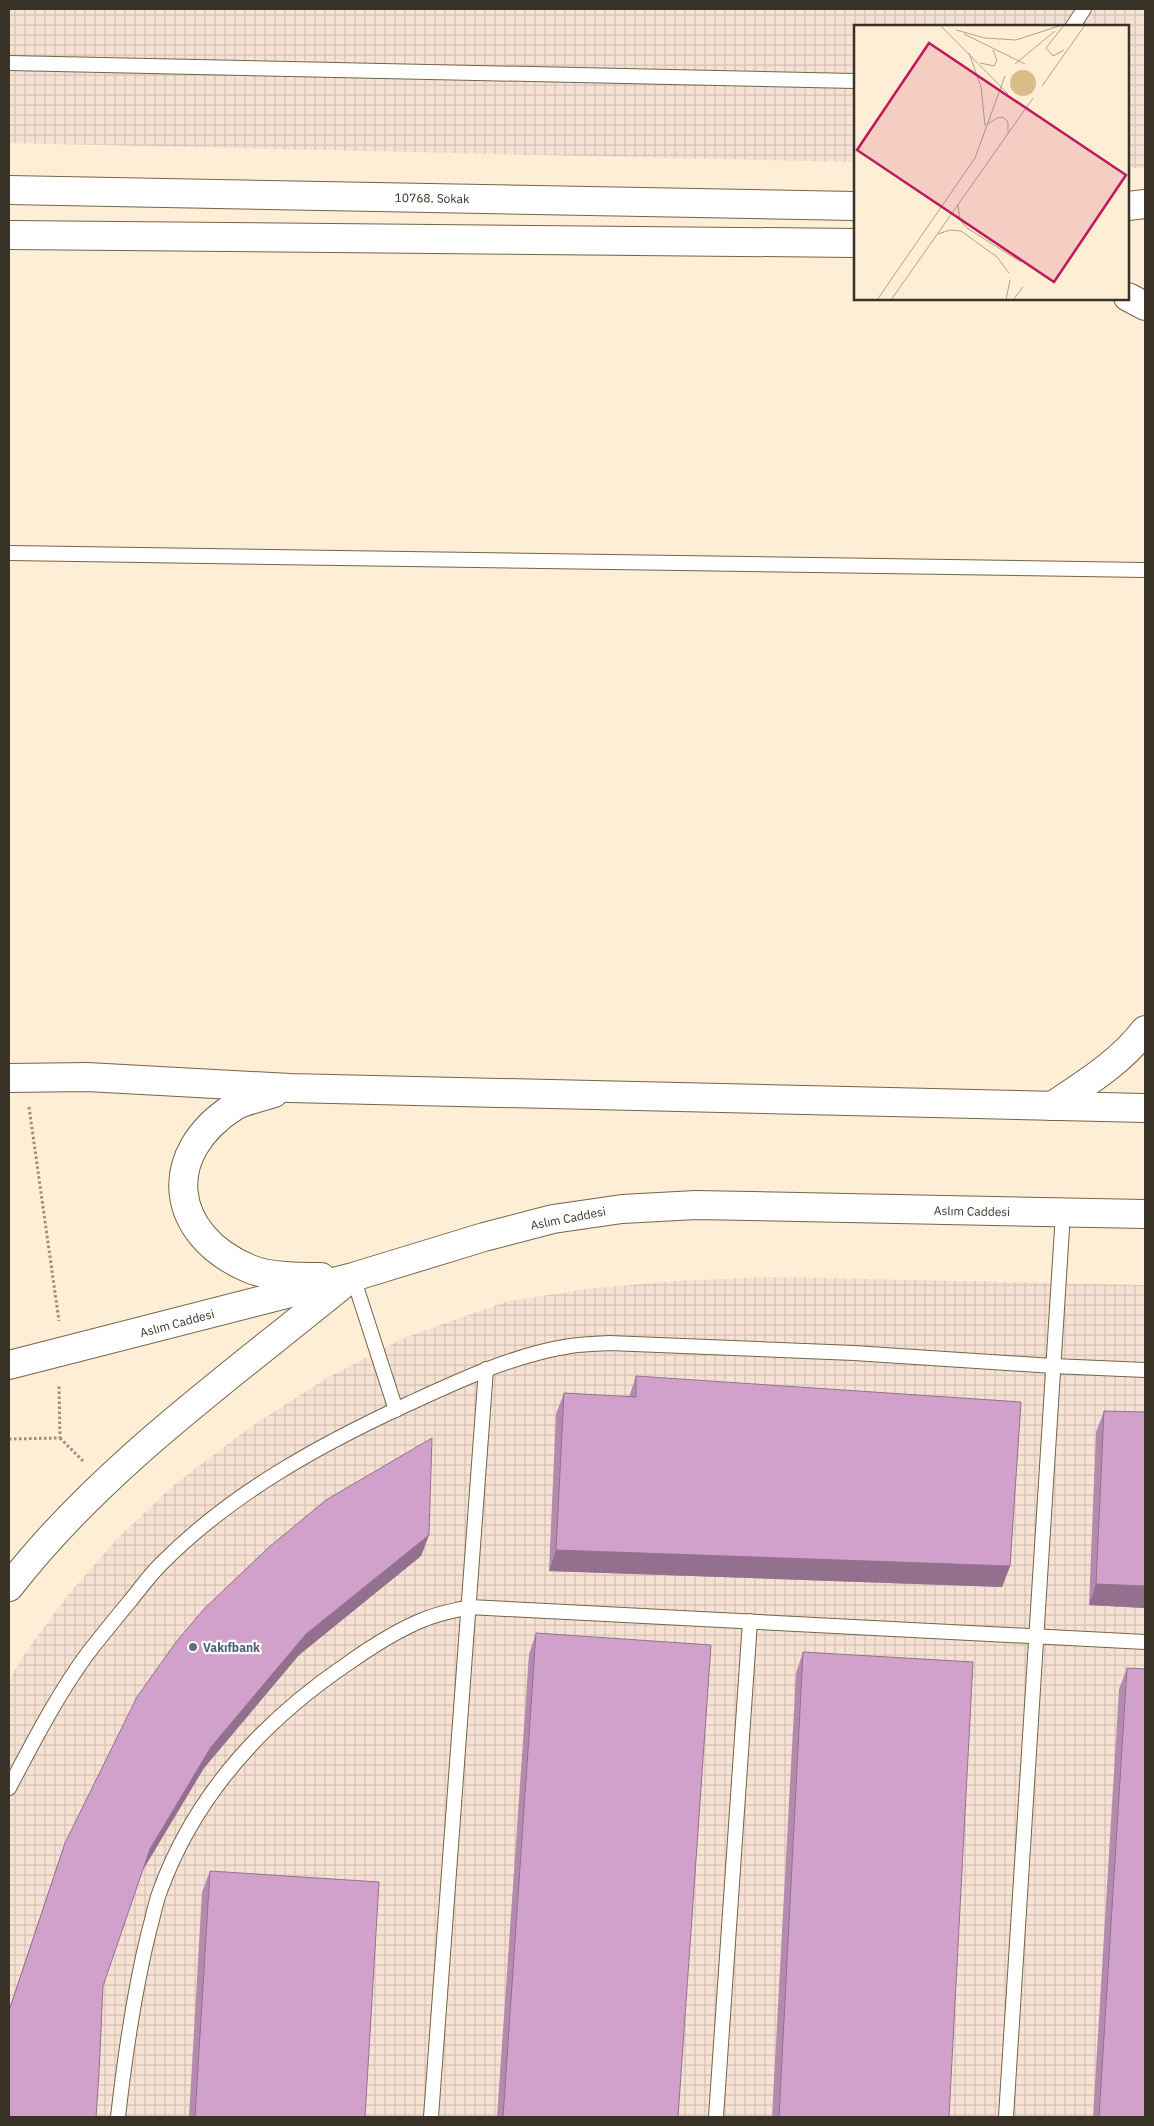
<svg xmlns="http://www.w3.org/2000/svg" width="1154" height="2126" viewBox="0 0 1154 2126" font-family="'IBM Plex Sans',sans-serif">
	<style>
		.industrial { fill: url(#industrial-grid) }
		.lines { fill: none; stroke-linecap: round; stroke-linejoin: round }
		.lane-casing { stroke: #756448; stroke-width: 16 }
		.street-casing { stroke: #756448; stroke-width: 30 }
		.secondary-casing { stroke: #756448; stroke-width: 30 }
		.path { stroke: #9a8f7c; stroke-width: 3; stroke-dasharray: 2.5 2.5; stroke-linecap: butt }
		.lane { stroke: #fff; stroke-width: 14 }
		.street { stroke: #fff; stroke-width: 28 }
		.secondary { stroke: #fff; stroke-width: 28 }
		.wall { fill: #b58aaf }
		.shaded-wall { fill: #93718e }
		.building { fill: #d2a1cb; stroke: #93718e }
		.service-dot { fill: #5c6f8a; stroke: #fdfdfd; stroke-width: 2 }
		.labels { text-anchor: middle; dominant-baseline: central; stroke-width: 4.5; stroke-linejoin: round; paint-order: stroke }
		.street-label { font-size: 12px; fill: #393226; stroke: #fdfdfd }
		.service-label { font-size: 12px; font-weight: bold; fill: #4e5e75; stroke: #fdfdfd; text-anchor: start }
		.inset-road { fill: none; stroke: #afa38f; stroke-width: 1 }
		.view { fill: #c2185b; fill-opacity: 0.15; stroke: #c2185b; stroke-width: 2.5 }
		.inset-edge { fill: none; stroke: #393226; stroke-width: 2.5 }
	</style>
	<defs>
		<pattern id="industrial-grid" width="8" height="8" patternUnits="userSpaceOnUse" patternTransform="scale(1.25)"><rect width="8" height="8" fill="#f6e2d3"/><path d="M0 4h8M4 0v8" fill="none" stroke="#d4c2b5"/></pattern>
	</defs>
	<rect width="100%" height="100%" fill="#fdeed5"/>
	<!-- industrial -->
	<g class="industrial">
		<polygon points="9,9 1145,9 1145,168 1128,168 1128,26 855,26 855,162 9,143"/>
		<polygon points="773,1277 1145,1285 1145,2117 9,2117 9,1680 27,1650 71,1591 120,1536 174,1485 249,1428 325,1379 404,1338 505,1302 587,1289 675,1281"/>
	</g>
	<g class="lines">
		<!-- lane casing -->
		<g class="lane-casing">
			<g id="lane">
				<polyline points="1073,26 1084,9"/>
				<polyline points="9,63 855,81"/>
				<polyline points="9,553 1145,570"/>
				<polyline points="353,1277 396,1410"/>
				<path d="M9 1788C32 1744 59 1692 88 1653 102 1635 116 1618 130 1601 140 1589 149 1576 160 1565 230 1494 319 1445 408 1404 460 1380 513 1355 570 1346 583 1344 596 1344 609 1343L854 1353 1053 1366 1145 1370"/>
				<path d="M118 2117C125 2055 134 1992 149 1931 153 1918 155 1904 160 1891 195 1795 263 1721 347 1664 371 1647 397 1630 425 1619 439 1613 454 1611 469 1607L1145 1642"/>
				<polyline points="431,2117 486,1369"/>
				<polyline points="716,2117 750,1621"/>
				<polyline points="1006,2117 1063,1213"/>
			</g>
		</g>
		<!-- street casing -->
		<g class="street-casing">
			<g id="street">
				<polyline points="9,190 855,206"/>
				<polyline points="1128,206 1145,204"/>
				<polyline points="9,235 855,243"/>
				<polyline points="1128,297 1145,306"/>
			</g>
		</g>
		<!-- secondary casing -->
		<g class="secondary-casing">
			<g id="secondary">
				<polyline points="9,1078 87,1077 290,1088 1145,1108"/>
				<path d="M274 1093C262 1097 246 1100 235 1106 159 1154 169 1235 250 1269 270 1277 299 1277 321 1277"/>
				<path d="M1052 1106C1085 1084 1121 1062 1145 1030"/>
				<polyline points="9,1365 353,1277 484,1237 553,1219 622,1209 696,1205 1145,1214"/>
				<path d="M9 1587C101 1468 230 1377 346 1282"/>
			</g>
		</g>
		<!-- path -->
		<g class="path">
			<polyline points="29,1107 59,1321"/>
			<polyline points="60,1438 84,1462"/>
			<polyline points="9,1439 60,1438 59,1385"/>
		</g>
		<!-- lane -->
		<use href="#lane" class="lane"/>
		<!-- street -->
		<use href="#street" class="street"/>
		<!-- secondary -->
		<use href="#secondary" class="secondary"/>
	</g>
	<!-- wall -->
	<g class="wall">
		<polygon points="636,1376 1010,1566 1002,1587 549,1571 556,1414 564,1393 629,1397"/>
		<polygon points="1104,1411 1145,1608 1089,1605 1096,1432"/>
		<polygon points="429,1535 421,1556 299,1655 204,1768 143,1868 9,2117 9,2009 65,1843"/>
		<polygon points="536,1633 678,2117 497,2117 529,1654"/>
		<polygon points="803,1652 949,2117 772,2117 796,1673"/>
		<polygon points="1127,1668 1145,2117 1093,2117 1119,1689"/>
		<polygon points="210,1871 365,2117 189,2117 202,1892"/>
	</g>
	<!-- shaded-wall -->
	<g class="shaded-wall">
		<polygon points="429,1535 421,1556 299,1655 204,1768 143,1870 150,1849 211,1747 306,1634"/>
		<polygon points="556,1550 1010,1566 1002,1587 549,1571"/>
		<polygon points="1096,1584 1145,1586 1145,1608 1089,1605"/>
	</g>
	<!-- building -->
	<g class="building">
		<polygon points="636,1376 1021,1402 1010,1566 556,1550 564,1393 636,1397"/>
		<polygon points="1104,1411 1145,1412 1145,1586 1096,1584"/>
		<polygon points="432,1438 429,1535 306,1634 211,1747 150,1849 103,1986 99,2073 96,2117 9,2117 9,2011 65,1843 137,1697 176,1642 204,1609 268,1548 326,1500"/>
		<polygon points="536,1633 711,1645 678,2117 503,2117"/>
		<polygon points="803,1652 973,1662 949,2117 779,2117"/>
		<polygon points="1127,1668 1145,1669 1145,2117 1099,2117"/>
		<polygon points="210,1871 379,1882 365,2117 195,2117"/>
	</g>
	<!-- markers -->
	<circle class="service-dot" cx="193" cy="1647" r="5"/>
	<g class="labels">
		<!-- street labels -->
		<g class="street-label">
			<text transform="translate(432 198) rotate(1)">10768. Sokak</text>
			<text transform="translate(972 1211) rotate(1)">Aslım Caddesi</text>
			<text transform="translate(568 1218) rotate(-11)">Aslım Caddesi</text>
			<text transform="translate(177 1323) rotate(-15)">Aslım Caddesi</text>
		</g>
		<!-- service labels -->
		<g class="service-label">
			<text x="203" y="1647">Vakıfbank</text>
		</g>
	</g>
	<!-- overview -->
	<g transform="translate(854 25)">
		<rect width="275" height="275" fill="#fdeed5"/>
		<path d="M156 58a13 13 0 1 1 26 0a13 13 0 1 1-26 0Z" fill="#d9bc89"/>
		<path class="inset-road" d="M86 0 154 69M102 5 131 13 162 15 208 0M110 9 171 39M210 25 199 31 192 23 210 0M115 28 127 62 131 101M126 38 140 41 143 35 139 25M161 39 201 6M188 61 231 0M134 99 143 93 149 92 154 97V107M104 180 106 195 113 203 167 237M84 209 96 205 107 206 143 232 155 248M23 275 121 133 151 51M37 275 179 73M152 275 156 255M159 275 169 262"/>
		<path class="view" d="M75 18 272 150 200 257 3 125Z"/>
		<rect width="275" height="275" class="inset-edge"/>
	</g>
	<!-- border -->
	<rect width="1154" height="2126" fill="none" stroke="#393226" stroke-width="20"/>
</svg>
